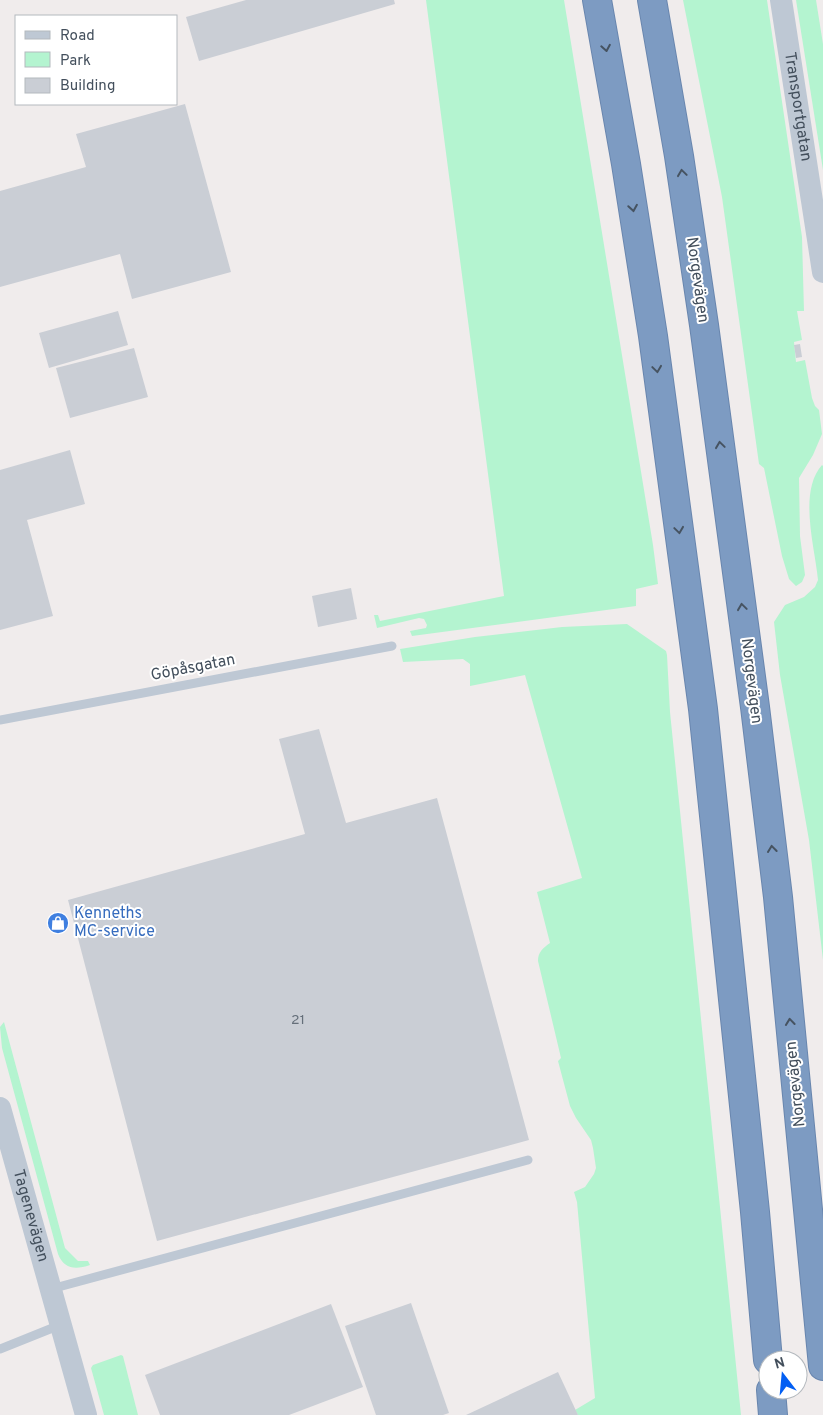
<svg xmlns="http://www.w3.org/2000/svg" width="823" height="1415" viewBox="0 0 823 1415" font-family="Overpass,sans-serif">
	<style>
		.green { fill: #b4f4d0 }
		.building { fill: #caced5 }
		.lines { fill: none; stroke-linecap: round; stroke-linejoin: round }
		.motorway-casing { stroke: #6986ae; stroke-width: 30 }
		.service { stroke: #bec8d4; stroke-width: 9 }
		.tertiary { stroke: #bec8d4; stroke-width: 22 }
		.motorway { stroke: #7d9bc2; stroke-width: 28 }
		.oneway { stroke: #465361 }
		.labels { text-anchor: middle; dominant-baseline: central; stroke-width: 4; stroke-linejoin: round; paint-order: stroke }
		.number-label { font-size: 14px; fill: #656f7a }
		.street-label { font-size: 16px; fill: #434f5c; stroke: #fff }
		.shop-label { font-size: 16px; fill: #366cbe; stroke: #fff; text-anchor: start }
	</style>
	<rect width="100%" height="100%" fill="#f0ecec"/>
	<!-- green -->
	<g class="green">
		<polygon points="426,0 564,0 653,545 658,584 636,589 636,606 412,636 410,631 426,628 427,625 424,619 419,618 377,628 374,615 378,615 380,621 504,596"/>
		<polygon points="683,0 767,0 802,237 804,311 797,311 802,340 794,342 796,362 805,360 812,398 815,406 819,410 822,434 813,455 799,478 800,536 805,575 802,582 796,586 789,579 782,556 764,468 759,464 722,197"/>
		<polygon points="796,0 816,0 823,44 823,170"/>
		<path d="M822 465 823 466V960L809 840 780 675 774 622 785 605 804 597 815 587 818 580C815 547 798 492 822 465Z"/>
		<path d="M627 624 666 651 667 655 670 712 741 1415H578L575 1410 595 1398 577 1202 574 1192 585 1187 594 1174 596 1168 593 1148 591 1140 576 1118 570 1106 558 1061 561 1058 538 961C538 952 543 948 550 943L537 892 582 878 525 675 470 686V664L463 659 403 662 400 649 475 637 562 627Z"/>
		<path d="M4 1022 65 1248 78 1261H88L90 1265C75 1270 64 1269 58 1254L2 1048 0 1027Z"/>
		<polygon points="121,1355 123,1356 138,1415 104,1415 91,1368 93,1365"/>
	</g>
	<!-- building -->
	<g class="building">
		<polygon points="246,0 394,0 395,4 199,61 186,17"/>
		<polygon points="185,104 231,272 132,299 120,254 0,287 0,191 86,167 76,134"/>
		<polygon points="118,311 128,345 49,368 39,333"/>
		<polygon points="800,344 802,357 796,358 794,345"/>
		<polygon points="134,348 148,397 70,418 56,368"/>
		<polygon points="70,450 85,504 27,520 53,616 0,630 0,470"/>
		<polygon points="351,588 357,619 318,627 312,596"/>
		<polygon points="319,729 346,823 437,798 529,1140 157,1241 68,900 305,834 279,739"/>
		<polygon points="411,1303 449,1413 443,1415 376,1415 345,1326"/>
		<polygon points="331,1304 363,1387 289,1415 160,1415 145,1375"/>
		<polygon points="558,1372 578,1415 466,1415"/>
	</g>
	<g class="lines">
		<!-- motorway casing -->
		<g class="motorway-casing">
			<g id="motorway">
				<polyline points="597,0 626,164 653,336 703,709 755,1212 768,1360"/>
				<polyline points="652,0 679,156 704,325 755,707 778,897 823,1366"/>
				<polyline points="771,1390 773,1415"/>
			</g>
		</g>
		<!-- service -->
		<g class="service">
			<polyline points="0,720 392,646"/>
			<polyline points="51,1289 528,1160"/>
			<polyline points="0,1349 60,1325"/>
		</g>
		<!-- tertiary -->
		<g class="tertiary">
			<path id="s1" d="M781 0 823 272"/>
			<path id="s2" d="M0 1108 86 1415"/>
		</g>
		<!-- motorway -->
		<use href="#motorway" class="motorway"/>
	</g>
	<!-- one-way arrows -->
	<defs><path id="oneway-chevron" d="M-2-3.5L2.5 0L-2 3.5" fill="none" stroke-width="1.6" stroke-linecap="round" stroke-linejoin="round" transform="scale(1.25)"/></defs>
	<g class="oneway">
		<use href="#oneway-chevron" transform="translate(606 48) rotate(80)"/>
		<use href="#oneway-chevron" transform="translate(682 173) rotate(-98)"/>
		<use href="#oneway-chevron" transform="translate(633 208) rotate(81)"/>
		<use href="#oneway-chevron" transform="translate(657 369) rotate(82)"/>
		<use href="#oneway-chevron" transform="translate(720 445) rotate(-98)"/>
		<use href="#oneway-chevron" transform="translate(679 530) rotate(82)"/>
		<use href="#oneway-chevron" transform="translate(742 607) rotate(-98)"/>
		<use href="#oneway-chevron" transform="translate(772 849) rotate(-97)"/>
		<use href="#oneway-chevron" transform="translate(790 1022) rotate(-96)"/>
	</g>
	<!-- icons -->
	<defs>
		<g id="shop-disc" transform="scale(1.125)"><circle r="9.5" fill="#3f7fe0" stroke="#fff"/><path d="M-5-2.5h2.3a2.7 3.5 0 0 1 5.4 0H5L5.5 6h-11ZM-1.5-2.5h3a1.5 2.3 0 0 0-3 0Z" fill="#fff"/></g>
	</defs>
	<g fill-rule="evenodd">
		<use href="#shop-disc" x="58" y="923"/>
	</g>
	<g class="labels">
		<!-- number labels -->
		<g class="number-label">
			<text x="298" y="1020">21</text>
		</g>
		<!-- street labels -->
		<g class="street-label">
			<text stroke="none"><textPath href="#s1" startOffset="108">Transportgatan</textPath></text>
			<text transform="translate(697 280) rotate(82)">Norgevägen</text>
			<text transform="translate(193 668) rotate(-11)">Göpåsgatan</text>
			<text transform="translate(751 681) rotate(83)">Norgevägen</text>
			<text transform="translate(796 1084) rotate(-96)">Norgevägen</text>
			<text stroke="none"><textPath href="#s2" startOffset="112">Tagenevägen</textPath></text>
		</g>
		<!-- shop labels -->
		<g class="shop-label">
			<text x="74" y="914">Kenneths<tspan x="74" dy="18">MC-service</tspan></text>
		</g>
	</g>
	<!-- legend -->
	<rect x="15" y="15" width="162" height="90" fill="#ffffff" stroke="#b4b9be"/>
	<rect x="25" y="31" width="25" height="8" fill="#bec8d4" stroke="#b4b9be"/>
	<text x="60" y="40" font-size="15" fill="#434f5c">Road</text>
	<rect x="25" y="52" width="25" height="15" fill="#b4f4d0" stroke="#b4b9be"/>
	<text x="60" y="65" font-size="15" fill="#434f5c">Park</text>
	<rect x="25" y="78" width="25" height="15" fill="#caced5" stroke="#b4b9be"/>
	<text x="60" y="90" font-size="15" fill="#434f5c">Building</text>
	<!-- north arrow -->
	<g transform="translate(783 1375) rotate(344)"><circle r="24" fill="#ffffff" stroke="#b4b9be"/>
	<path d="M0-4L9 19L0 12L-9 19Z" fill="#035ff3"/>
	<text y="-8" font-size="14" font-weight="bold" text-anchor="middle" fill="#434f5c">N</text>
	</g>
</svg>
